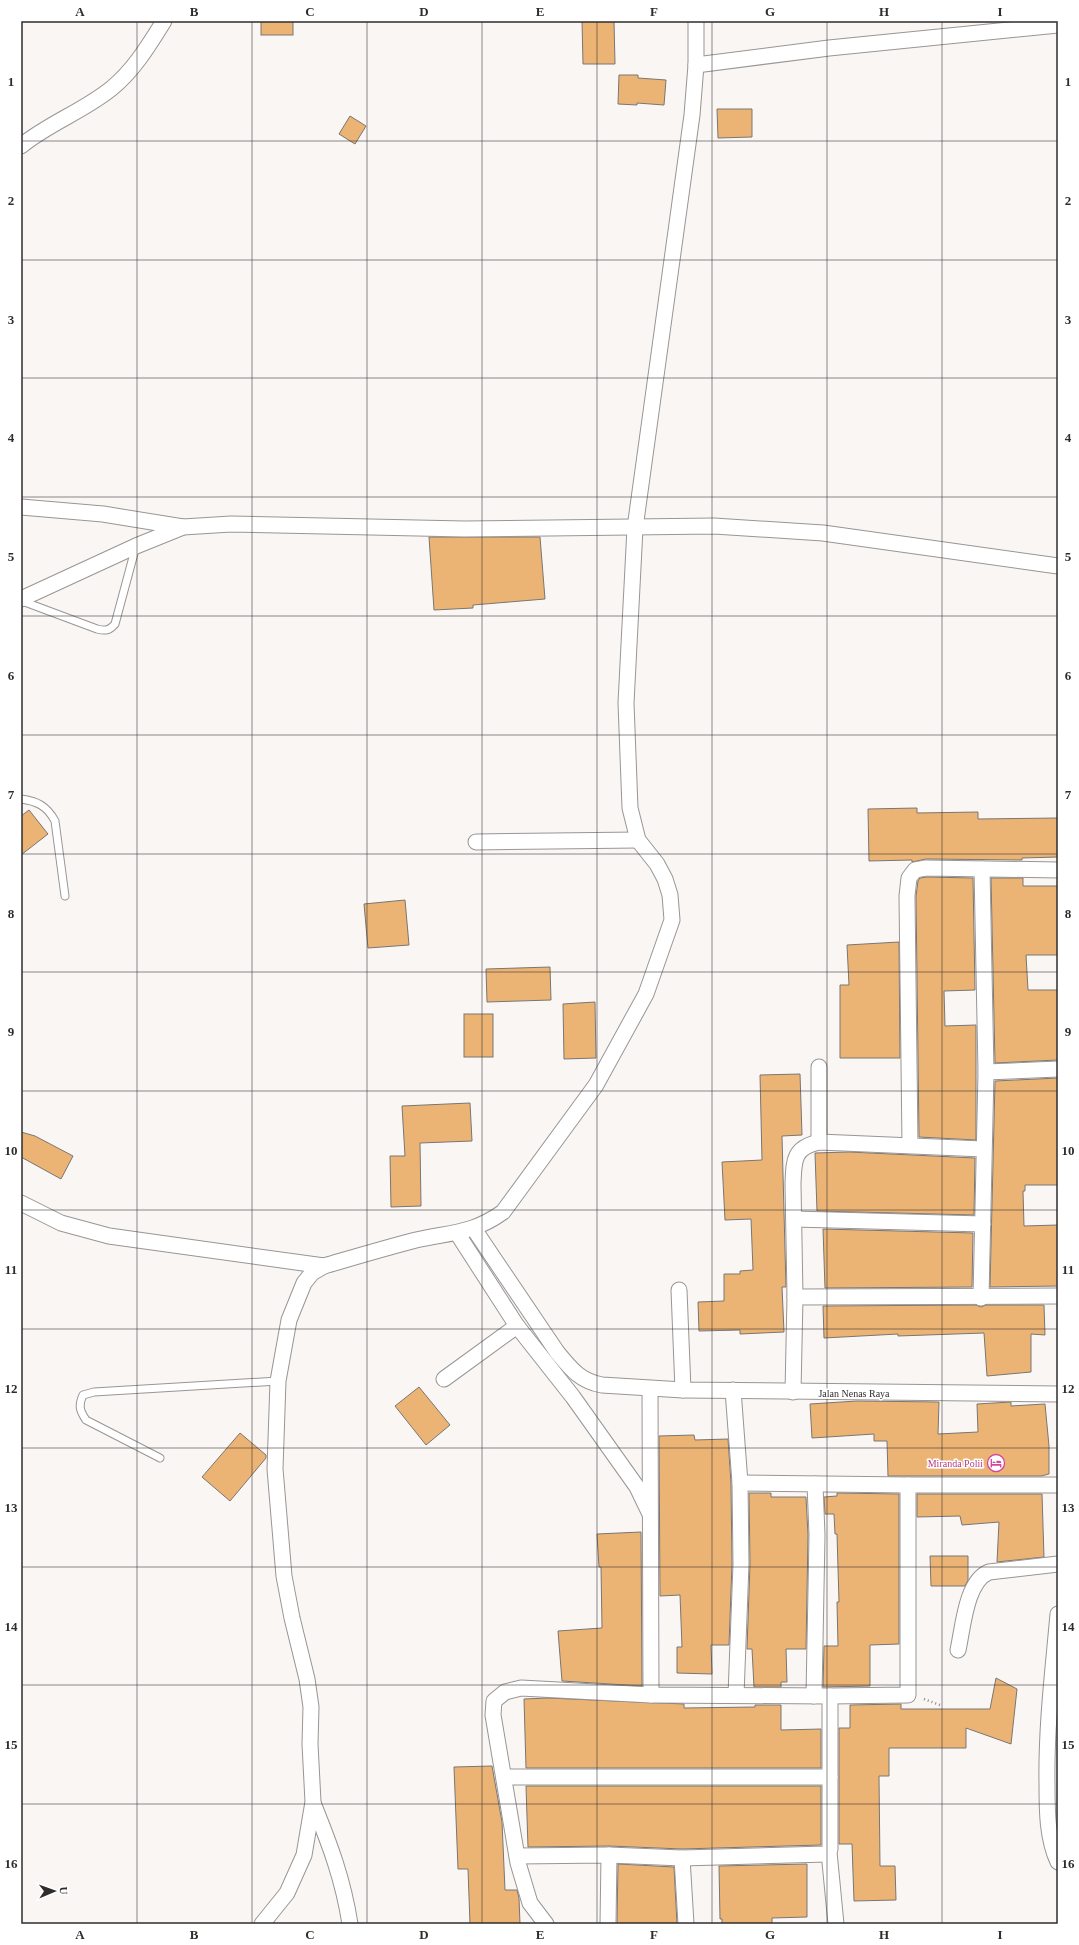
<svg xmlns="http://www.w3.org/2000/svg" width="1079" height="1945" viewBox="0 0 1079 1945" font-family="Georgia,serif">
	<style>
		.building { fill: #ecb474; stroke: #797673 }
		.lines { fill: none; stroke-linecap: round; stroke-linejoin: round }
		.lane-casing { stroke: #999593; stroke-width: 9 }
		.street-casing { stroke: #999593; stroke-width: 17 }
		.path { stroke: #8b8887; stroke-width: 2.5; stroke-dasharray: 1 3; stroke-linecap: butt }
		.lane { stroke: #fff; stroke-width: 7 }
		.street { stroke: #fff; stroke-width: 15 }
		.grid { fill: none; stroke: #2f2d2c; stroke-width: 1; stroke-opacity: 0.55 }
		.labels { text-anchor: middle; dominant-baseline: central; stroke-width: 3; stroke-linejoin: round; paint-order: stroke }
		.street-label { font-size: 10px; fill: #2f2d2c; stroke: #fff }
		.hotel-label { font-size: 10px; fill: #b23c85; stroke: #fff; text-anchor: end }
		.neatline { fill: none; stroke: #2f2d2c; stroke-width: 1.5 }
		.grid-label { font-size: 13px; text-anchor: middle; font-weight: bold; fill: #2f2d2c }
	</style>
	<rect width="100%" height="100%" fill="#faf6f4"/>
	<!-- building -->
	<g class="building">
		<rect x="261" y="21" width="32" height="14"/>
		<polygon points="582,21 614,21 615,64 583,64"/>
		<polygon points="619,75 638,75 638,78 666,80 664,105 637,103 637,105 618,104"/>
		<polygon points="717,109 752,109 752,137 718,138"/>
		<polygon points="350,116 366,126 355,144 339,134"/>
		<polygon points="429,537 540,537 545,599 473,605 473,608 434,610"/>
		<polygon points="917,808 917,813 978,812 978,819 1058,818 1058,857 1022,858 1022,860 926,859 912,862 912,860 869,861 868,809"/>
		<polygon points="29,810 48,834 21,855 21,816"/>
		<polygon points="927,877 973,878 975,990 944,991 945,1026 976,1025 976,1140 919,1137 916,896 918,881 920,878"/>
		<polygon points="991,878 1023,878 1023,886 1058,886 1058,955 1026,955 1028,990 1058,990 1058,1060 995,1063"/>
		<polygon points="405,900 409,945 368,948 364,904"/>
		<polygon points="899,942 900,1058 840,1058 840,985 849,985 847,945"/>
		<polygon points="550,967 551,1000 487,1002 486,969"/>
		<polygon points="595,1002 596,1058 564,1059 563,1004"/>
		<rect x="464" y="1014" width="29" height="43"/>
		<polygon points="800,1074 802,1135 782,1136 786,1287 782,1287 784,1332 740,1334 740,1330 699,1331 698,1302 724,1301 724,1274 740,1274 740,1271 753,1270 751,1219 725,1220 722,1162 762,1160 760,1075"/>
		<polygon points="1058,1078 1058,1185 1025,1185 1025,1191 1023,1191 1024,1226 1058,1225 1058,1286 990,1287 995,1081"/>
		<polygon points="470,1103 472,1141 420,1143 421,1206 391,1207 390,1156 405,1156 402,1106"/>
		<polygon points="21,1132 35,1136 73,1156 61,1179 21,1157"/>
		<polygon points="849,1152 975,1158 974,1215 817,1211 815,1153"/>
		<polygon points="823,1229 973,1233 972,1287 825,1288"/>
		<polygon points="976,1305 981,1307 986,1305 1044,1305 1045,1335 1031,1334 1031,1372 987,1376 984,1333 898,1336 898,1334 824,1338 823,1306"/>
		<polygon points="419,1387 450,1425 426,1445 395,1406"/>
		<polygon points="857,1401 939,1402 938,1434 978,1432 977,1404 1011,1402 1011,1406 1045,1404 1049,1446 1049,1474 1041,1476 888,1476 887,1441 874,1441 874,1434 812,1438 810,1404"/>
		<polygon points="240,1433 266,1455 266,1458 230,1501 202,1477"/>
		<polygon points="694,1435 695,1440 728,1439 731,1483 732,1564 729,1645 711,1645 712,1674 677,1673 677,1647 682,1647 680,1595 660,1596 659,1436"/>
		<polygon points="749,1493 771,1493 771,1497 806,1497 808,1535 806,1649 786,1649 787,1682 781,1682 781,1687 754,1687 752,1649 747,1649 750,1564"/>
		<polygon points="837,1493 899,1494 899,1644 870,1645 870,1686 823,1687 824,1646 838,1646 837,1602 839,1602 837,1534 835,1534 834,1514 825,1514 824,1497 837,1496"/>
		<polygon points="917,1494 1042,1494 1044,1557 997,1562 999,1522 962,1525 960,1516 917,1517"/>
		<polygon points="641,1532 642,1686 562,1681 558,1631 602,1628 601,1567 599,1567 597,1534"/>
		<polygon points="930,1556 968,1556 968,1580 965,1586 931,1586"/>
		<polygon points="996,1678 1017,1689 1011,1744 966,1728 966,1748 889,1748 889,1776 879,1776 880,1866 895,1866 896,1900 854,1901 852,1844 839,1844 839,1728 850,1728 850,1705 901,1704 901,1709 990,1709"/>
		<polygon points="548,1698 684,1704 684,1708 755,1707 755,1705 781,1705 781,1730 821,1729 821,1768 526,1768 524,1699"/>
		<polygon points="492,1766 502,1822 505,1890 517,1890 519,1898 520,1924 470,1924 468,1869 458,1869 454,1767"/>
		<polygon points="526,1786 821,1786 821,1845 682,1849 609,1846 528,1847"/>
		<polygon points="618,1864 674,1867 677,1924 617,1924"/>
		<polygon points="807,1864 807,1917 772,1918 772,1924 722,1924 722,1919 720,1919 719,1866"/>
	</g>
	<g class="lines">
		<!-- lane casing -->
		<g class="lane-casing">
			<g id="lane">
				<path d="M22 601 97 629C105 631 109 631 115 624L136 546"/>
				<path d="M21 799C37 801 47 806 55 821L65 896"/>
				<path d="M160 1458 86 1420C80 1411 78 1406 83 1395L94 1392 278 1381"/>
			</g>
		</g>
		<!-- street casing -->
		<g class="street-casing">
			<g id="street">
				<polyline points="696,65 829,48 1058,25"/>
				<path d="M21 146C49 123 84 111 112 88 134 70 149 45 164 21"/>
				<polyline points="21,507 103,514 183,527"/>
				<polyline points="21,599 136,546 183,527 231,524 464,529 714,526 823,533 1058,566"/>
				<polyline points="476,842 638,840"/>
				<polyline points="819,1067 819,1142"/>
				<polyline points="986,1072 1058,1069"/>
				<polyline points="910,1145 907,896 909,878 915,870 926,868 1058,870"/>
				<polyline points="21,1203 61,1223 109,1236 324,1266"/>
				<polyline points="794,1219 983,1224"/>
				<path d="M474 1229 557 1352C571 1369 580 1381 602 1385L683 1390 1058 1394"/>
				<polyline points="457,1233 517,1326 573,1397 637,1487 649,1512"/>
				<polyline points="679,1290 683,1390"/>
				<polyline points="795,1297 1058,1296"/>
				<polyline points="981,1298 986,1072 982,869"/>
				<polyline points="444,1379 517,1326"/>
				<polyline points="650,1389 651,1695"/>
				<polyline points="733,1390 740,1483 741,1564 736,1695"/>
				<path d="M793 1392 795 1297 793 1184C794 1160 793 1148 819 1142L983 1149"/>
				<polyline points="740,1483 908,1485 1058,1485"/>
				<path d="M1058 1614C1053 1671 1046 1727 1047 1784 1047 1811 1047 1838 1058 1862"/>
				<path d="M958 1650C963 1628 966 1581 989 1572L1058 1564"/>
				<polyline points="814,1696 817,1535 815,1484"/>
				<polyline points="504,1777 830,1777"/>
				<path d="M313 1803C330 1845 343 1879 350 1924"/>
				<polyline points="829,1852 836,1924"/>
				<polyline points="517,1856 609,1855 682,1858 827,1854 830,1849 830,1696"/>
				<polyline points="682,1858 686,1924"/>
				<path d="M262 1924 287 1893 304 1855 313 1802 310 1744 311 1707 307 1679 292 1618 284 1576 275 1469 278 1381 289 1320 304 1283 312 1273 324 1266C355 1257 385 1248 416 1240 452 1232 472 1234 503 1212L596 1085 646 994 672 920 670 895 665 879 657 864 638 840 630 808 626 703 635 528 692 115 696 65V21"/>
				<polyline points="546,1924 530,1903 518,1863 493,1715 494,1701 505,1692 521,1688 651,1695 830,1696 908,1695 908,1485"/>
				<polyline points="608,1924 609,1855"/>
			</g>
		</g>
		<!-- path -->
		<polyline class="path" points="924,1699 940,1705"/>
		<!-- lane -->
		<use href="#lane" class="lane"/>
		<!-- street -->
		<use href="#street" class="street"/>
	</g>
	<!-- grid -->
	<path class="grid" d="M137 21V1924M252 21V1924M367 21V1924M482 21V1924M597 21V1924M712 21V1924M827 21V1924M942 21V1924M21 141H1058M21 260H1058M21 378H1058M21 497H1058M21 616H1058M21 735H1058M21 854H1058M21 972H1058M21 1091H1058M21 1210H1058M21 1329H1058M21 1448H1058M21 1567H1058M21 1685H1058M21 1804H1058"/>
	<!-- icons -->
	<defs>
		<g id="hotel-ring" transform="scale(0.9)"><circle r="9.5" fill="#fff" stroke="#d1479c" stroke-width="1.5"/><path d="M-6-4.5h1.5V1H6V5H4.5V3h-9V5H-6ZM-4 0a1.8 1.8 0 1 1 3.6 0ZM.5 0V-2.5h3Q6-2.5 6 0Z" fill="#d1479c"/></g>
	</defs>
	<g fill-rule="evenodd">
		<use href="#hotel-ring" x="996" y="1463"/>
	</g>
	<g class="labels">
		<!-- street labels -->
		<g class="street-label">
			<text x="854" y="1393">Jalan Nenas Raya</text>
		</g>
		<!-- hotel labels -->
		<g class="hotel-label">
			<text x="983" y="1463">Miranda Polii</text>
		</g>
	</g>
	<!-- border -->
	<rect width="1079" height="1945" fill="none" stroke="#ffffff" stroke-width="44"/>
	<!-- north arrow -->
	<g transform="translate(54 1891) rotate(88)" stroke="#ffffff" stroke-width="3" paint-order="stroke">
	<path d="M0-3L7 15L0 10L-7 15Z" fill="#2f2d2c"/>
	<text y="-6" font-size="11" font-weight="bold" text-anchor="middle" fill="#2f2d2c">U</text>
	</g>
	<rect x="22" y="22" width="1035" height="1901" class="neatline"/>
	<g class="grid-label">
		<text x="80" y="16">A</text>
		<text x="194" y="16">B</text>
		<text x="310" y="16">C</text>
		<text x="424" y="16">D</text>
		<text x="540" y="16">E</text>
		<text x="654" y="16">F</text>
		<text x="770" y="16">G</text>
		<text x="884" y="16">H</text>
		<text x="1000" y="16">I</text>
		<text x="11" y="86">1</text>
		<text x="1068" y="86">1</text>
		<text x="11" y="205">2</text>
		<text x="1068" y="205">2</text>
		<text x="11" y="324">3</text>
		<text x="1068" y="324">3</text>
		<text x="11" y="442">4</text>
		<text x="1068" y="442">4</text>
		<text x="11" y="561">5</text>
		<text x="1068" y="561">5</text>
		<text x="11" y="680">6</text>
		<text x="1068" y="680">6</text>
		<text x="11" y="799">7</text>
		<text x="1068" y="799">7</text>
		<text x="11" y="918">8</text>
		<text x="1068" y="918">8</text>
		<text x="11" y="1036">9</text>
		<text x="1068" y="1036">9</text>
		<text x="11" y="1155">10</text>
		<text x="1068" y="1155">10</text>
		<text x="11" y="1274">11</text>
		<text x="1068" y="1274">11</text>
		<text x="11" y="1393">12</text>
		<text x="1068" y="1393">12</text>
		<text x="11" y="1512">13</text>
		<text x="1068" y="1512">13</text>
		<text x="11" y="1631">14</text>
		<text x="1068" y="1631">14</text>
		<text x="11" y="1749">15</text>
		<text x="1068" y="1749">15</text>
		<text x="11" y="1868">16</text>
		<text x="1068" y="1868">16</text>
		<text x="80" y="1939">A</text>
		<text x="194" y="1939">B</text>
		<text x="310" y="1939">C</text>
		<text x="424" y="1939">D</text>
		<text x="540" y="1939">E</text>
		<text x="654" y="1939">F</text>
		<text x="770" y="1939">G</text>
		<text x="884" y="1939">H</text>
		<text x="1000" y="1939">I</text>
	</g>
</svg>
